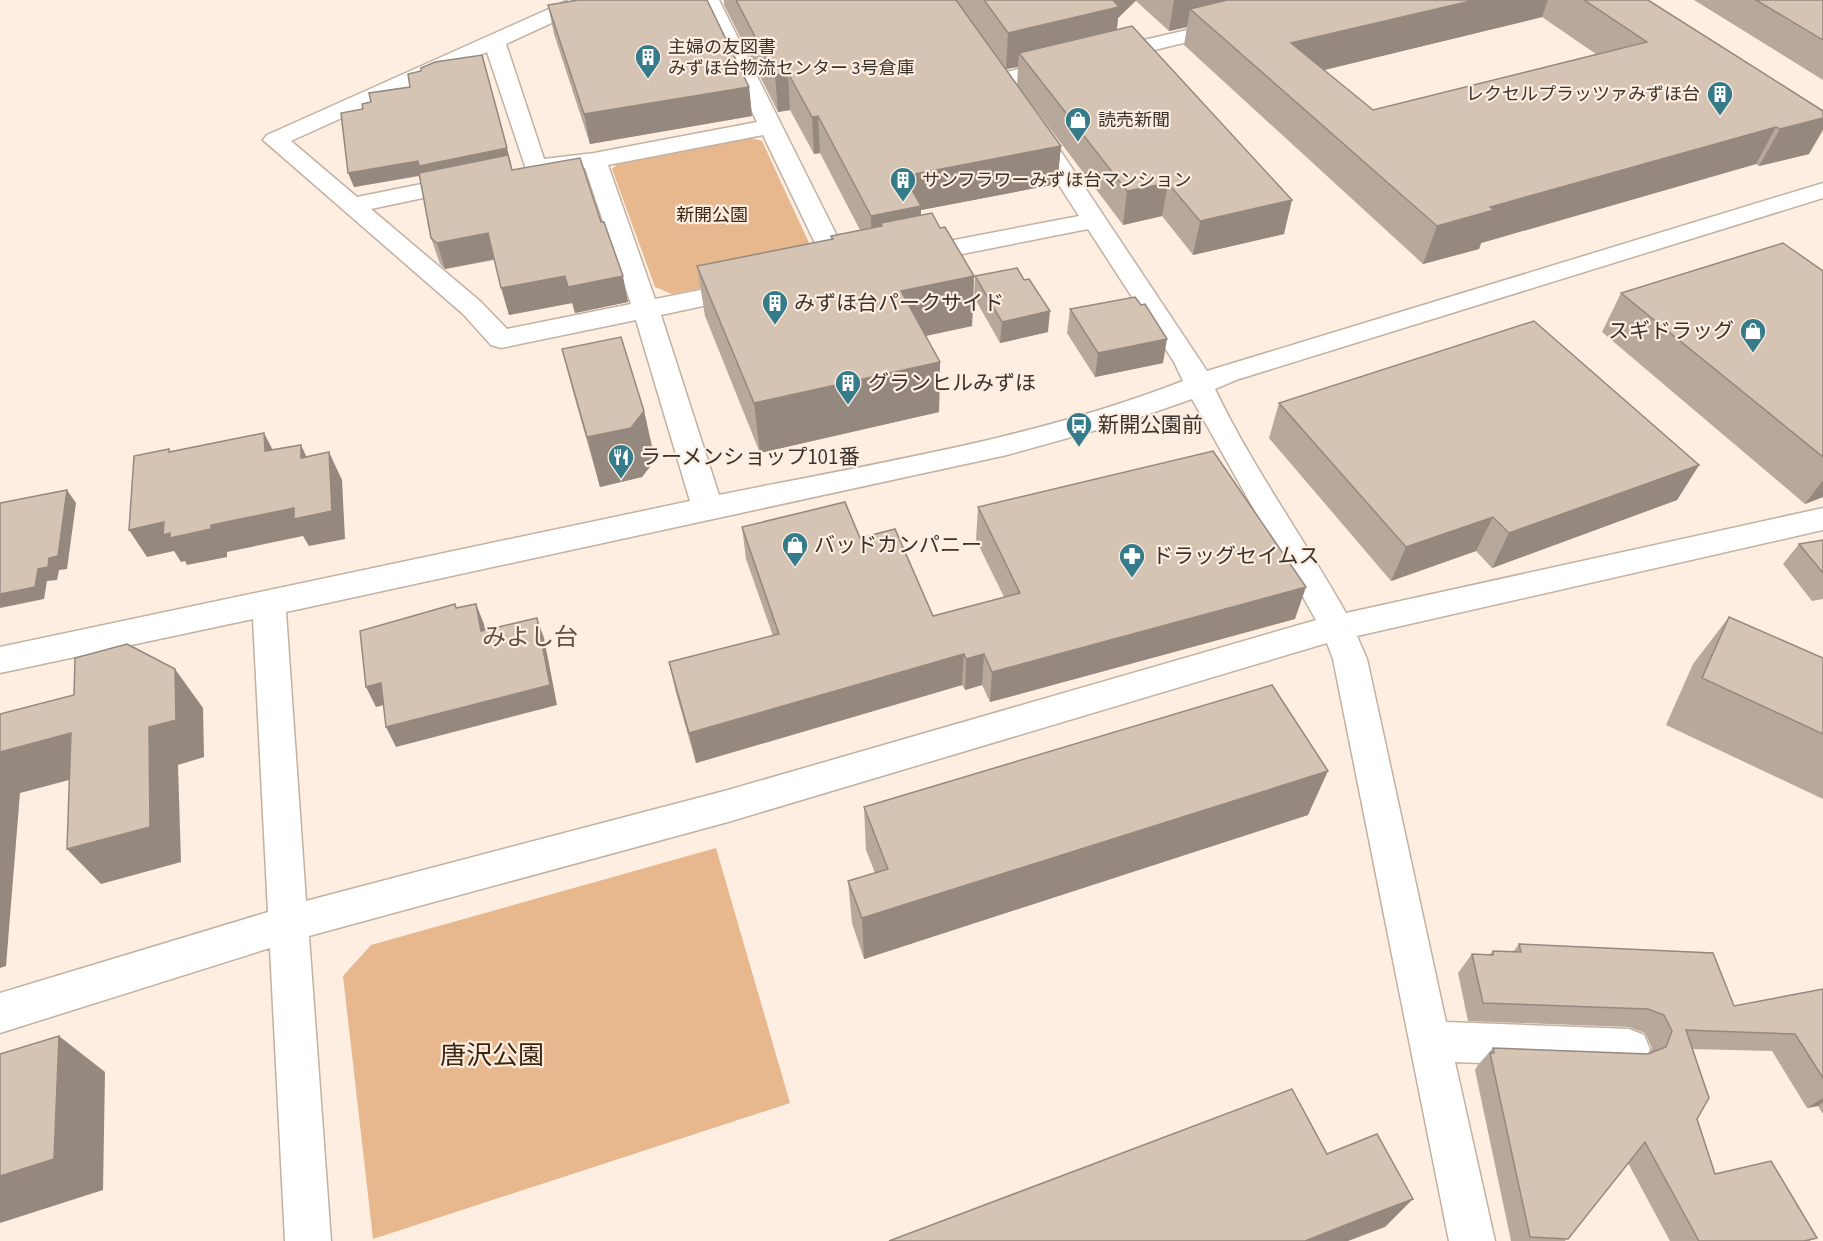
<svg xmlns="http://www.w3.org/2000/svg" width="1823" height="1241" viewBox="0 0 1823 1241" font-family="'Source Sans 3','Noto Sans JP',sans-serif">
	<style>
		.green { fill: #e7b88e }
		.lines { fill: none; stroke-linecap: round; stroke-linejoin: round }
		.minor-casing { stroke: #c2b1a1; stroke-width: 3 }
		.minor { fill: #fff; fill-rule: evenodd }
		.wall { fill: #b7a89b; fill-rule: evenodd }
		.shaded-wall { fill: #95887e }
		.building { fill: #d5c3b4; stroke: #95887e; stroke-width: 1.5 }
		.labels { text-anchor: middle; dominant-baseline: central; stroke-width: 4.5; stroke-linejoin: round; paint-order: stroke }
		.far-poi-label { font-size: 18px; fill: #3a332d; stroke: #fdeee1; text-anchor: start }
		.far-park-label { font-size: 18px; fill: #3d250d; stroke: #fdeee1 }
		.poi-label { font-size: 21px; fill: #3a332d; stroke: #fdeee1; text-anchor: start }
		.quarter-label { font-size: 24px; fill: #615245; stroke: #fdeee1 }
		.near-park-label { font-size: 26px; fill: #3d250d; stroke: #fdeee1 }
	</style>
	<rect width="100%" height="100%" fill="#fdeee1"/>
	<!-- green -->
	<g class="green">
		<polygon points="748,137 762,141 816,258 808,267 672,294 655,287 612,169 621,161"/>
		<polygon points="716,848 790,1103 373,1239 343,976 371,945"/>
	</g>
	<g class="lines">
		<!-- minor casing -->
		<g class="minor-casing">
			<g id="minor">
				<path d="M569 0H596L593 4 506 44 544 159 594 153 757 122 699 0H719L854 270 850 276 841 278 832 276 828 270 763 135 608 165 655 299 746 281 755 283 759 289 755 295 661 315 719 495C874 463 1035 439 1183 381L1174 362 1088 229 912 264 903 262 899 256 903 250 912 248 1079 216 1022 128 1026 123H1042L1207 371 1823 183V198L1236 380 1215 389C1252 467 1304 538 1346 613L1823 508V530L1357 636 1367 659 1446 1022 1629 1029 1644 1035 1650 1049 1644 1063 1629 1069 1455 1062 1495 1241H1449L1333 659 1327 643 728 822 309 936 331 1241H285L270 948 0 1033V993L268 912 253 619 0 673V647L690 501 636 320 501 348 491 345 463 314 263 140 267 135ZM487 52 527 172 537 174 585 168 631 304 507 329 481 302 371 209 475 187 478 182 475 177 466 175 357 197 291 141ZM1192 399 1316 620 728 790 306 901 286 612 1007 455 1129 421Z"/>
				<polygon points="1230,20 1237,22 1241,26 1237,30 1001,87 993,85 990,80 993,75"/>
			</g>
		</g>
		<!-- minor -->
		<use href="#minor" class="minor"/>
	</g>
	<!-- wall -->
	<g class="wall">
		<path d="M724 0H1648L1809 154 1759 166 1756 164 1481 243 1479 249 1423 264 1184 45 1187 27 1169 31 1136 1 1118 18 1117 30 1284 234 1193 255 1162 216 1123 225 1023 93 1061 146 1057 184 921 210V215L940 228 974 276 972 326 926 336 940 362 939 412 760 453 705 316 697 266 831 240V236L860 230 820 153 814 154 790 110 778 112 724 5ZM1542 17 1596 54 1373 110 1324 70ZM1018 67 1017 85 1006 69Z"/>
		<polygon points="1694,0 1823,0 1823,80"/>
		<polygon points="548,5 749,87 752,116 590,144 554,34"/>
		<polygon points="482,55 512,170 601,222 628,302 575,313 572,303 509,315 494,260 445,269 440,264 431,238 420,176 354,187 363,109 371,102 410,87 421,71"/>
		<polygon points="1823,271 1823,497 1805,504 1602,332 1621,293"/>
		<polygon points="975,276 1024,280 1048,332 1000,343 974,297"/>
		<polygon points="1070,309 1163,363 1095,377 1067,333"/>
		<polygon points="562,349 644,411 655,460 642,477 600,487 575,399"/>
		<polygon points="1279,403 1699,465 1677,500 1492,568 1476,551 1391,581 1269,438"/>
		<polygon points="978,507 1295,619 990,702 982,685 965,690 962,685 696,763 676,693 669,662 773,636 746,559 742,527 860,538 933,616 1004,597 976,540"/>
		<polygon points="1823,540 1823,599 1812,601 1783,564 1799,544"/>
		<polygon points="1729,617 1823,658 1823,799 1666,725 1693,664"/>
		<polygon points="864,807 1308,815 864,959 852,923 848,881 875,873 866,850"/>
		<polygon points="1519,944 1734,1006 1823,989 1823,1114 1818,1106 1807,1108 1772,1051 1692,1049 1697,1119 1715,1174 1811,1241 1670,1241 1628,1163 1565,1241 1511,1241 1475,1070 1478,1065 1493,1048 1648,1054 1650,1053 1652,1048 1645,1033 1629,1027 1468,1021 1458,973 1472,954 1489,955 1493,951 1513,952"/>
	</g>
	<!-- shaded-wall -->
	<g class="shaded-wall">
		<polygon points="1108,0 1136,0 1118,18 1115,44 1019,53 1018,67 1006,69 1008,33"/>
		<polygon points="1174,0 1301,0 1190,9 1187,27 1169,31"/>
		<polygon points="1475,0 1548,0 1542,17 1283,80 1291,43"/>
		<polygon points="788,73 790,110 778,112 775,75"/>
		<polygon points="749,87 752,116 590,144 584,114"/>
		<polygon points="818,116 820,153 814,154 812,117"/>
		<polygon points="1823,118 1823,130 1809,154 1759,166 1780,129"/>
		<polygon points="1776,127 1756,164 1481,243 1479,249 1423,264 1437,226 1490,207"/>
		<polygon points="1061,146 1057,184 921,210 921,245 881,223 881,252 872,254 871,216 904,176"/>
		<polygon points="507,148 511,163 422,175 354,187 348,173 418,161"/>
		<polygon points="1168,183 1162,216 1123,225 1127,191"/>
		<polygon points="1292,200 1284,234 1193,255 1200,221"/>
		<polygon points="488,233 495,259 445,269 437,243"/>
		<polygon points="565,276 572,303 509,315 501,288"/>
		<polygon points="623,276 628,302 575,313 568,287"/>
		<polygon points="974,276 972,326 901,341 901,291"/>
		<polygon points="1050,311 1048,332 1000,343 1002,322"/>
		<polygon points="1167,339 1163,363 1095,377 1098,353"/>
		<polygon points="940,362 939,412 760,453 754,403"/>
		<polygon points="644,411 655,460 642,477 600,487 587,437"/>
		<polygon points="264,433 278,460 265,451"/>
		<polygon points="301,445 314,473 301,458"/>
		<polygon points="329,452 342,480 345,539 309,546 303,536 227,552 227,557 187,565 185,561 181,562 174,551 147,557 129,530 164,522 211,525"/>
		<polygon points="1699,465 1677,500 1492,568 1509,533"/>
		<polygon points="1823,480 1823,497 1805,504"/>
		<polygon points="67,490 76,503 67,569 59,570 57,580 47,581 44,599 0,608 0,594 38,569"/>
		<polygon points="1493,517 1476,551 1391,581 1406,547"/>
		<polygon points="1306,587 1295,619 990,702 992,672"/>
		<polygon points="476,604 484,624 489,651 481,631"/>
		<polygon points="537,618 544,638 557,705 396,747 386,727"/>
		<polygon points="964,654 962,685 696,763 689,733"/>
		<polygon points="984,654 982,685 965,690 966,659"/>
		<polygon points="175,669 203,708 204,757 178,765 181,862 101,884 67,849 149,727"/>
		<polygon points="381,683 392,703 376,707 366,687"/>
		<polygon points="71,733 103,771 20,793 6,966 0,968 0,752"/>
		<polygon points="1328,771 1308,815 864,959 862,918"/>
		<polygon points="59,1036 105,1072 103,1190 0,1223 0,1176"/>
		<polygon points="1823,1098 1823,1102 1818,1106 1807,1108"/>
		<polygon points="1413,1199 1385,1227 1348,1241 1305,1241 1376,1213"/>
	</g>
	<!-- building -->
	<g class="building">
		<polygon points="578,0 707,0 749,87 584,114 548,5"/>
		<polygon points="736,0 956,0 1061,146 904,176 921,206 871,216 818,116 812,117 788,73 775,75"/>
		<polygon points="984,0 1113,0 1119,7 1008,33"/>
		<polygon points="1227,0 1475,0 1291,43 1373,110 1647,42 1584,0 1648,0 1823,111 1823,118 1780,129 1776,127 1490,207 1494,210 1437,226 1190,9"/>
		<polygon points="1756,0 1823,0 1823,40"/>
		<polygon points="1132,26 1292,200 1200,221 1168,183 1127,191 1019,53"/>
		<polygon points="482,55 507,148 419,166 418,161 348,173 341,113 363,109 362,104 371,102 369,93 410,87 408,74 421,71 421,68 435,62"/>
		<polygon points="508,155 512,170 580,158 601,222 604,222 623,276 568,287 565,276 501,288 488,233 437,243 431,238 419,173"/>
		<polygon points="932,213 940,228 945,227 974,276 901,291 940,362 754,403 697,266 833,239 831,236 882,226 881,223"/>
		<polygon points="1783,243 1823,271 1823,457 1621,293"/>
		<polygon points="1017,268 1024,280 1029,279 1050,311 1002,322 975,276"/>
		<polygon points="1135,297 1141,305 1145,304 1167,339 1098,353 1070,309"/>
		<polygon points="1534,321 1699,465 1509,533 1493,517 1406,547 1279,403"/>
		<polygon points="621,337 644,411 631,428 587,437 562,349"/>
		<polygon points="264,433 265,451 301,445 301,458 329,452 332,511 294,519 294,508 211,525 211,529 170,538 170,533 163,535 164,522 129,530 134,456 169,449 169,452"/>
		<polygon points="1213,451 1306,587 992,672 984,654 966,659 964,654 689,733 669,662 779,634 742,527 845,502 860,538 895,529 933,616 1020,593 978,507"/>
		<polygon points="67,490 58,556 49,558 48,567 38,569 35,587 0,594 0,503"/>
		<polygon points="1823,540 1823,573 1799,544"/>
		<polygon points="455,604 456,608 476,604 481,631 537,618 550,685 386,727 381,683 366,687 360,631"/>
		<polygon points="1729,617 1823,658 1823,734 1702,678"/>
		<polygon points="127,644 175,669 176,720 149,727 150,827 67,849 71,733 0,752 0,714 74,695 75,658"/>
		<polygon points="1272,685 1328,771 862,918 848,881 888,869 864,807"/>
		<polygon points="1519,944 1713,953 1734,1006 1823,989 1823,1078 1795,1034 1686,1030 1709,1098 1697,1119 1715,1174 1771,1161 1817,1238 1804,1241 1699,1241 1645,1142 1568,1239 1530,1237 1490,1053 1494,1053 1493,1048 1648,1054 1666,1047 1672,1031 1664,1015 1648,1009 1483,1003 1472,954 1493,955 1493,951 1521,952"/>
		<polygon points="59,1036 54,1159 0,1176 0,1054"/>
		<polygon points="1292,1089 1327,1154 1377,1134 1413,1199 1376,1213 1305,1241 889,1241"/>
	</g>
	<!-- icons -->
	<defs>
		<g id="building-pin" transform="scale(1.35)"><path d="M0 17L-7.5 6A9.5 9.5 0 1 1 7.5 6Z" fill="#367b89" stroke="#fdeee1"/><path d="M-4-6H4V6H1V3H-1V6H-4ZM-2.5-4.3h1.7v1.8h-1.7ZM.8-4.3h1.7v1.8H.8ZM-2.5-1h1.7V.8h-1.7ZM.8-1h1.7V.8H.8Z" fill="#fff"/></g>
		<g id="shop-pin" transform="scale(1.35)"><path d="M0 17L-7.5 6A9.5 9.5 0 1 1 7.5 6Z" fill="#367b89" stroke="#fdeee1"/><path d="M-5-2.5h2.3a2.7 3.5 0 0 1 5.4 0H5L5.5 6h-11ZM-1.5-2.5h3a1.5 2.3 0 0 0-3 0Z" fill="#fff"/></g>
		<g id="bus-pin" transform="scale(1.35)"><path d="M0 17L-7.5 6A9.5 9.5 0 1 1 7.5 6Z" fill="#367b89" stroke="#fdeee1"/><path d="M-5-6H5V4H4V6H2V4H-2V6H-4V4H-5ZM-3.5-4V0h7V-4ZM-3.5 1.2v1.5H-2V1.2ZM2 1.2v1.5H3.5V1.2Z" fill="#fff"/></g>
		<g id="restaurant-pin" transform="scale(1.35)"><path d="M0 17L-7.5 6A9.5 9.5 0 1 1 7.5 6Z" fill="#367b89" stroke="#fdeee1"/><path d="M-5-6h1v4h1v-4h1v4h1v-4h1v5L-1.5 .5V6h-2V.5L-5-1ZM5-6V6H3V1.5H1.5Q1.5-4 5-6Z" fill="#fff"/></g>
		<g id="pharmacy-pin" transform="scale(1.35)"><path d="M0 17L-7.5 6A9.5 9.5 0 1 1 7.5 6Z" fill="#367b89" stroke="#fdeee1"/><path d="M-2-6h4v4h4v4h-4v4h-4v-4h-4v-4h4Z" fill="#fff"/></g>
	</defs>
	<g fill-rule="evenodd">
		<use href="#building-pin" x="648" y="57"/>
		<use href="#building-pin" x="1720" y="94"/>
		<use href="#shop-pin" x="1078" y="120"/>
		<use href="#building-pin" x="903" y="180"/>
		<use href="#building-pin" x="775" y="303"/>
		<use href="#shop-pin" x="1753" y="331"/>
		<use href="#building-pin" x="848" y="383"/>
		<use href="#bus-pin" x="1079" y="425"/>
		<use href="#restaurant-pin" x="621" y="457"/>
		<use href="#shop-pin" x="795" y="545"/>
		<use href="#pharmacy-pin" x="1132" y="556"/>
	</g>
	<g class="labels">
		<!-- far-poi labels -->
		<g class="far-poi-label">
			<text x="668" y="47">主婦の友図書<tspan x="668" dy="21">みずほ台物流センター 3号倉庫</tspan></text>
			<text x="1700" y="94" text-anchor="end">レクセルプラッツァみずほ台</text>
			<text x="1098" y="120">読売新聞</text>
			<text x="922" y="180">サンフラワーみずほ台マンション</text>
		</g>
		<!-- far-park labels -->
		<g class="far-park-label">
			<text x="712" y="215">新開公園</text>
		</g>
		<!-- poi labels -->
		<g class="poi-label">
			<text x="794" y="303">みずほ台パークサイド</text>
			<text x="1734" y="331" text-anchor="end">スギドラッグ</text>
			<text x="868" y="383">グランヒルみずほ</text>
			<text x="1098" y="425">新開公園前</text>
			<text x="640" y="457">ラーメンショップ101番</text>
			<text x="814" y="545">バッドカンパニー</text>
			<text x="1152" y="556">ドラッグセイムス</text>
		</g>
		<!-- quarter labels -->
		<g class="quarter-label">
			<text x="530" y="637">みよし台</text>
		</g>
		<!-- near-park labels -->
		<g class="near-park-label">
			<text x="492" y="1055">唐沢公園</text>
		</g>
	</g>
</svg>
